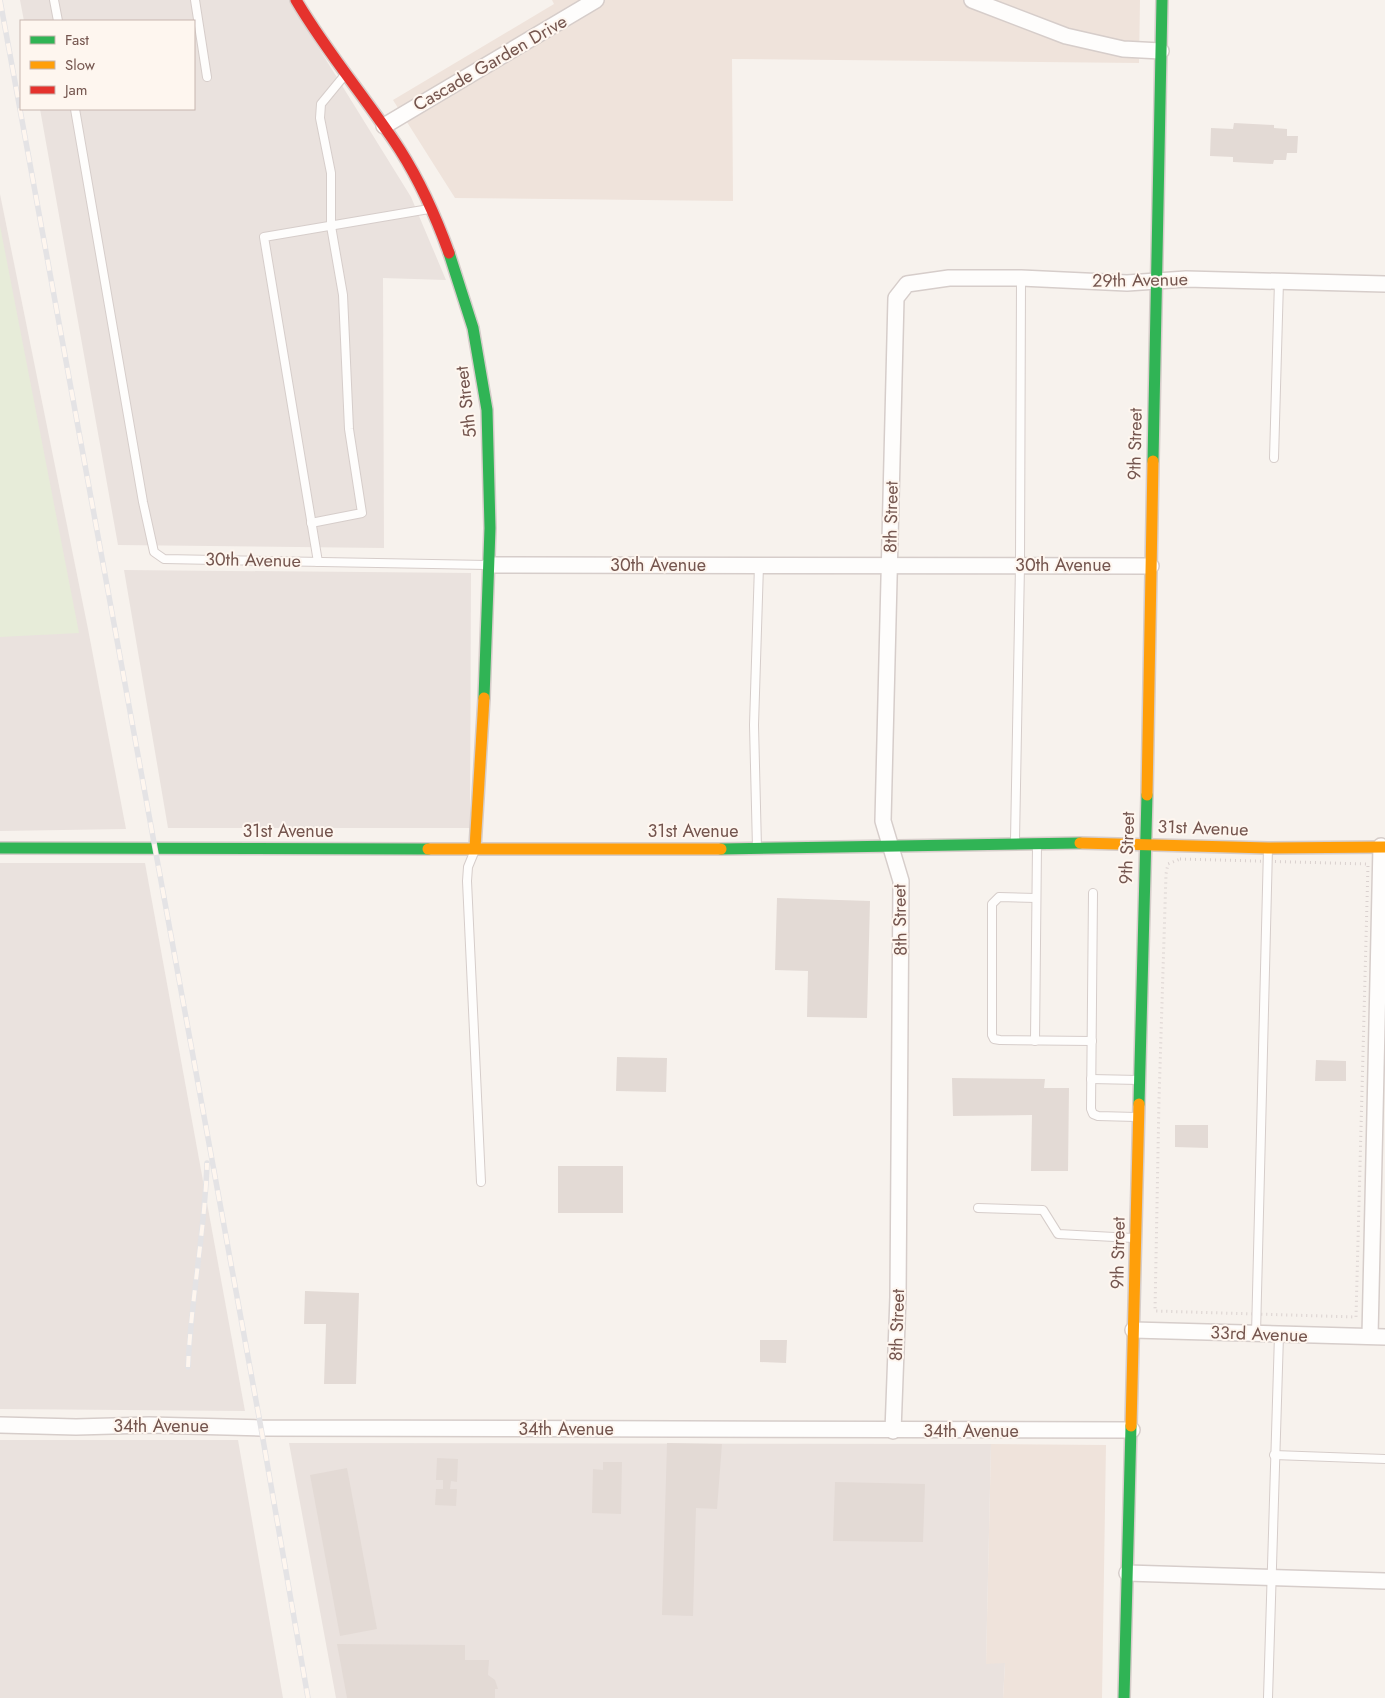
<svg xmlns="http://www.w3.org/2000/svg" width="1385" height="1698" viewBox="0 0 1385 1698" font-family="Jost,sans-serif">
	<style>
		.residential { fill: #efe3db }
		.industrial { fill: #eae2de }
		.green { fill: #e7ecd9 }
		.building { fill: #e3dad5 }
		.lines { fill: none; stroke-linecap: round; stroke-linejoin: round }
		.lane-casing { stroke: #d6cdca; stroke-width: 10 }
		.street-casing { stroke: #d6cdca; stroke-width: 18 }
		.fast-casing { stroke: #d6cdca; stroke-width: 14 }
		.slow-casing { stroke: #d6cdca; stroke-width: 14 }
		.jam-casing { stroke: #d6cdca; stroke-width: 14 }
		.path { stroke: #dad1cf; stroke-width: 3; stroke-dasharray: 1 4; stroke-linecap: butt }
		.lane { stroke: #fefdfc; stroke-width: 8 }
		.street { stroke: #fefdfc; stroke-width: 15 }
		.fast { stroke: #30b455; stroke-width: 11 }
		.slow { stroke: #ff9f0a; stroke-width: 11 }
		.jam { stroke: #e5322d; stroke-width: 11 }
		.rail-casing { stroke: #e4e3e5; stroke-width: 5.5 }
		.rail { stroke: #fef6ef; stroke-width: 4; stroke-dasharray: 11; stroke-linecap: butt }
		.labels { text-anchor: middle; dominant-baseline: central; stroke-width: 4; stroke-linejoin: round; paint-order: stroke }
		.street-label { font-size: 18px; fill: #74554e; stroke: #fef6ef }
	</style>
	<rect width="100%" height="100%" fill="#f7f2ed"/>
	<!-- residential -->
	<g class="residential">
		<polygon points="552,0 1140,0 1139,63 732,59 733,201 455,198 393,100 554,4"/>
		<polygon points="991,1444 1106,1445 1102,1698 1003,1698 1005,1664 986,1664"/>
	</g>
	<!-- industrial -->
	<g class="industrial">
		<polygon points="20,0 289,0 411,197 446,280 383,278 384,548 118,545 40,109 194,109 194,21 24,21"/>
		<polygon points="0,194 88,629 126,829 0,831"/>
		<polygon points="124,570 471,573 470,828 168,828"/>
		<polygon points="0,863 145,863 245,1411 0,1409"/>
		<polygon points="0,1440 238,1440 283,1698 0,1698"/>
		<polygon points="289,1443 991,1444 986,1664 1005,1663 1003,1698 336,1698"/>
	</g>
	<!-- green -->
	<polygon class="green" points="0,226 79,633 0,637"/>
	<!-- building -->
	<g class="building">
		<polygon points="1234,123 1274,125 1274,128 1287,129 1287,136 1298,136 1297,153 1287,153 1286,160 1274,160 1273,164 1233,162 1233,157 1210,156 1211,128 1233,129"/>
		<polygon points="777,898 870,901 867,1018 807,1017 808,971 775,970"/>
		<polygon points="617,1057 667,1058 666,1092 616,1091"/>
		<polygon points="1316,1060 1346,1061 1346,1081 1315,1081"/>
		<polygon points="952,1078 1045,1079 1044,1088 1069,1088 1068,1171 1031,1171 1032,1115 953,1116"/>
		<polygon points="1175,1125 1208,1125 1208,1148 1175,1147"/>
		<rect x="558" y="1166" width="65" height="47"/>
		<polygon points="305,1291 359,1293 356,1384 324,1384 326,1324 304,1324"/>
		<polygon points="760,1340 787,1340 786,1363 760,1362"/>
		<polygon points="667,1443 722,1444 717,1509 696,1508 693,1616 662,1615"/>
		<polygon points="437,1458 458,1459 457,1482 451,1481 450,1489 457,1489 456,1506 435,1505 436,1489 443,1489 443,1480 436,1480"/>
		<polygon points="603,1462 622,1462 621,1514 592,1513 593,1469 603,1470"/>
		<polygon points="347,1468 377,1629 340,1636 310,1475"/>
		<polygon points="835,1482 925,1484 923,1542 833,1541"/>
		<polygon points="337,1644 465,1645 465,1660 489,1660 488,1675 495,1680 498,1689 495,1689 495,1698 347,1698"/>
	</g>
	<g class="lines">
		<!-- lane casing -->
		<g class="lane-casing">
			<g id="lane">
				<polyline points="54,0 58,21"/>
				<polyline points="195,0 207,77"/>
				<polyline points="75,109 143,502 154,552 164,559 487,565"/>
				<polyline points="1274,458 1279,281"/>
				<polyline points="311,523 362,513 349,429 343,295 331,226 331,173 320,118 321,104 344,76"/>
				<polyline points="318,562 264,237 429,209"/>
				<polyline points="1015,841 1020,565 1021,278"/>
				<polyline points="757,848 754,725 759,565"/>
				<polyline points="475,850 468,867 467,881 481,1182"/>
				<polyline points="1093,893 1091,1109 1093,1114 1098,1116 1136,1117"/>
				<polyline points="1036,898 999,897 992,904 992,1035 994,1039 1000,1040 1092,1041"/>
				<polyline points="1035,1041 1037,845"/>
				<polyline points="1091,1079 1139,1080"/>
				<polyline points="978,1208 1043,1210 1058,1234 1133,1238"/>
				<polyline points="1256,1334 1268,848"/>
				<polyline points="1274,1455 1385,1459"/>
				<polyline points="1268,1698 1279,1335"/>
			</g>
		</g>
		<!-- street casing -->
		<g class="street-casing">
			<g id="street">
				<polyline points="972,0 1066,36 1123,49 1161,51"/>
				<polyline points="384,126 596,0"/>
				<polyline points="489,565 1151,566"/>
				<polyline points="1133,1330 1385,1337"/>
				<polyline points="1370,1336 1381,846"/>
				<polyline points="0,1425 76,1427 149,1425 261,1428 1132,1430"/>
				<polyline points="893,1431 898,1297 901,881 883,821 896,298 907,284 949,278 1021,278 1127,283 1186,279 1385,284"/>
				<polyline points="1127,1573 1385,1581"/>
			</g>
		</g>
		<!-- fast casing -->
		<g class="fast-casing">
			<g id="fast">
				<polyline points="449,253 473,328 487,410 490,528 484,698"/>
				<polyline points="1153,461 1162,0"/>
				<polyline points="0,848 428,849"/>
				<polyline points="721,849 1080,843"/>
				<polyline points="1139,1104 1147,795"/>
				<polyline points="1124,1698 1131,1426"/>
			</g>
		</g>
		<!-- slow casing -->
		<g class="slow-casing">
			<g id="slow">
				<polyline points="1147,795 1153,461"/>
				<polyline points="1080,843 1268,848 1385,847"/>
				<polyline points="475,848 484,698"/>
				<polyline points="428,849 721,849"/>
				<polyline points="1131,1426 1139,1104"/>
			</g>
		</g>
		<!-- jam casing -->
		<g class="jam-casing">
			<path id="jam" d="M296 0C327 53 367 99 400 150 421 183 436 217 449 253"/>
		</g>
		<!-- path -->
		<polygon class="path" points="1180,859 1368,864 1356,1317 1155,1311 1159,1100 1166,874 1168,864"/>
		<!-- lane -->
		<use href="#lane" class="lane"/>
		<!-- street -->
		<use href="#street" class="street"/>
		<!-- fast -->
		<use href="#fast" class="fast"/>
		<!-- slow -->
		<use href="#slow" class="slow"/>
		<!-- jam -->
		<use href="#jam" class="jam"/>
		<!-- rail casing -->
		<g class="rail-casing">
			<g id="rail">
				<polyline points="0,0 261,1428 308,1698"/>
				<path d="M188 1367C191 1298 205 1231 207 1163"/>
			</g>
		</g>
		<!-- rail -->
		<use href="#rail" class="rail"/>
	</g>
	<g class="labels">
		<!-- street labels -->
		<g class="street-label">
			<text transform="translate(490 63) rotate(-30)">Cascade Garden Drive</text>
			<text transform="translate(1140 280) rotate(-1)">29th Avenue</text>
			<text transform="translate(466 402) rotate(-97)">5th Street</text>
			<text transform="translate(1135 444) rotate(-89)">9th Street</text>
			<text transform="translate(891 517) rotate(-89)">8th Street</text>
			<text transform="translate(253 560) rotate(1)">30th Avenue</text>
			<text x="658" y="565">30th Avenue</text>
			<text x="1063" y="565">30th Avenue</text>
			<text transform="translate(1203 828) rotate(2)">31st Avenue</text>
			<text x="288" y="831">31st Avenue</text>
			<text x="693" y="831">31st Avenue</text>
			<text transform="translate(1127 848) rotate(-88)">9th Street</text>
			<text transform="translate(900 920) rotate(-91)">8th Street</text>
			<text transform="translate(1118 1253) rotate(-89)">9th Street</text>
			<text transform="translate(897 1325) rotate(-88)">8th Street</text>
			<text transform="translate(1259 1334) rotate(2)">33rd Avenue</text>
			<text x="161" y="1426">34th Avenue</text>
			<text x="566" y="1429">34th Avenue</text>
			<text x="971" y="1431">34th Avenue</text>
		</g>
	</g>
	<!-- legend -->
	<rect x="20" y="20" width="175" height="90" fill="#fef6ef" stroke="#c7b6af"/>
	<rect x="30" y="36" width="25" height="8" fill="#30b455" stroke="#c7b6af"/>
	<text x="65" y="45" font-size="15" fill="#74554e">Fast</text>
	<rect x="30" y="61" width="25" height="8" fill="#ff9f0a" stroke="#c7b6af"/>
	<text x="65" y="70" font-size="15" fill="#74554e">Slow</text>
	<rect x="30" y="86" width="25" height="8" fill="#e5322d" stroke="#c7b6af"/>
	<text x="65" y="95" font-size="15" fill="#74554e">Jam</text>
</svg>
